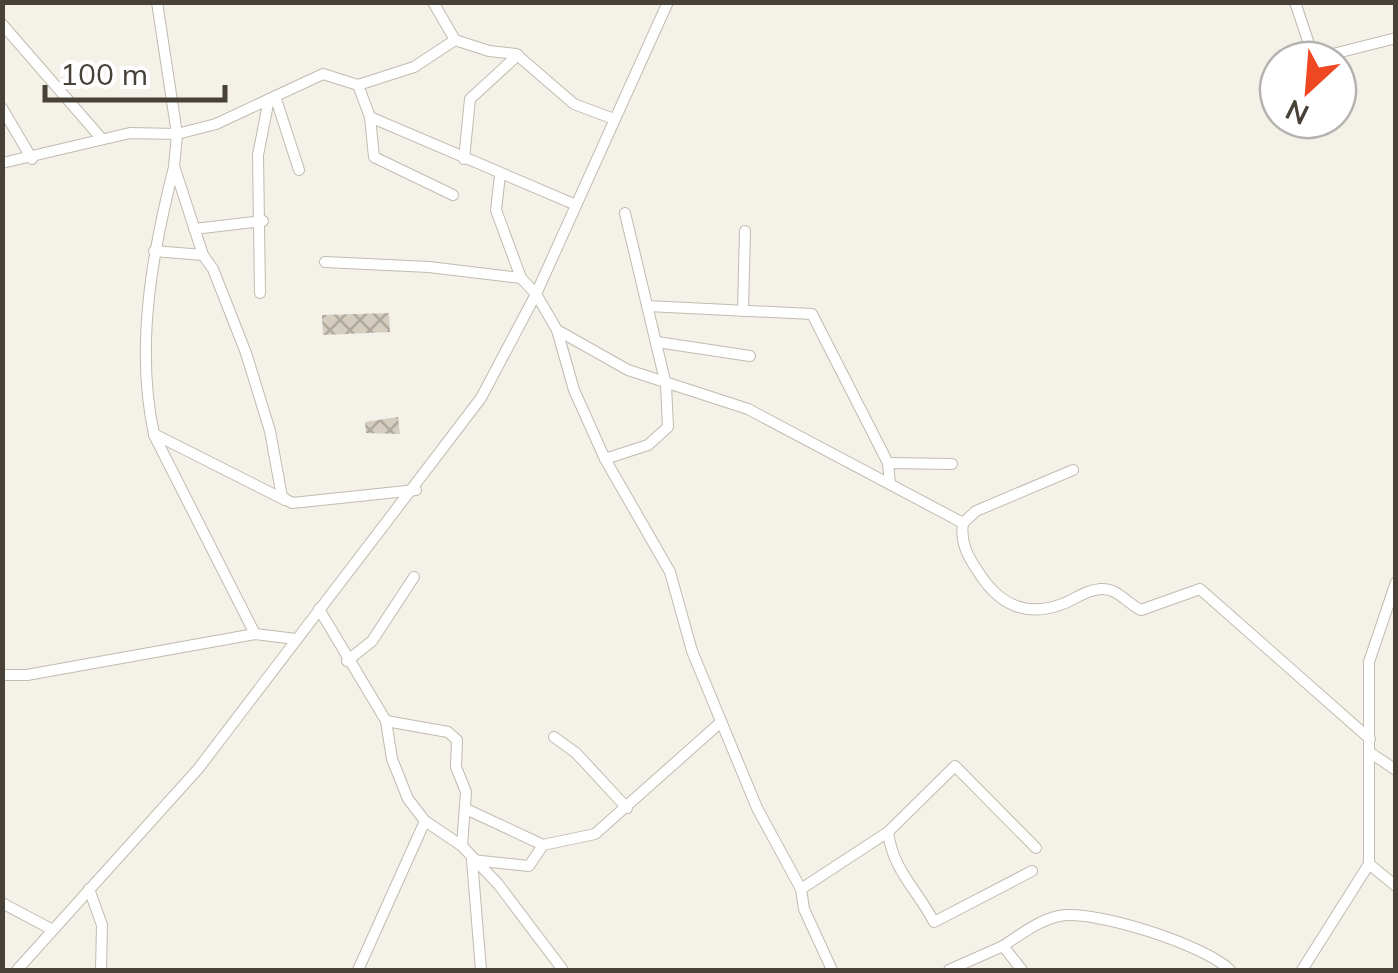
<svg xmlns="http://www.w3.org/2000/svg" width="1398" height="973" viewBox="0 0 1398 973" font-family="Mulish,sans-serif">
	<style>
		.building { fill: url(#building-cross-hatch) }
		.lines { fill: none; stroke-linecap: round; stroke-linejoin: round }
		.street-casing { stroke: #c2bbaf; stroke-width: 12 }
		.street { stroke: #fff; stroke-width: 10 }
	</style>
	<defs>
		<pattern id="building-cross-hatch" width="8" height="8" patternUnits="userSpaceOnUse" patternTransform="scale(2.5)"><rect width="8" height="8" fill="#d5cdbf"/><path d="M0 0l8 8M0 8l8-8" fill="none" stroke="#afa89c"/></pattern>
	</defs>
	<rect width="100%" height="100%" fill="#f4f1e9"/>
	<!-- building -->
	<g class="building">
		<polygon points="389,313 390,332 323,335 322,315"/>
		<polygon points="398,417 400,434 366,433 365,422"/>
	</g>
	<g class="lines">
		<!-- street casing -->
		<g class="street-casing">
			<g id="street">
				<polyline points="157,2 177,134 174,166 203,255 213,269 246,353 270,431 282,497 292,503 416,490"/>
				<polyline points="433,2 455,40"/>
				<polyline points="1295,2 1309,44 1321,57 1396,38"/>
				<polyline points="2,24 101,138"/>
				<polyline points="358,85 370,117 374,157 453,195"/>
				<polyline points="275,96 299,170"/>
				<polyline points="2,108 32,159"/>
				<polyline points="370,117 576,205"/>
				<polyline points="464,159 470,99 518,55"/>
				<polyline points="2,163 130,133 177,134 216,124 323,74 358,85 414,67 455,40 489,51 516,54 574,104 614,119"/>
				<path d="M174 167C152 254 135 347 154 434L285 500"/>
				<polyline points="500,175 496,210 521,278 536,294 557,330 574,390 605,459 670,572 692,651 757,808 801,889 804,909 832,970"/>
				<polyline points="194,229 263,221"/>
				<polyline points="154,251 203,255"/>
				<polyline points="325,262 429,267 521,278"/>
				<polyline points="260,293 258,155 269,99"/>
				<polyline points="647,306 812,314 888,463 890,484"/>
				<polyline points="743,311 745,231"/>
				<polyline points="557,330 628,370 748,409 963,523 976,511 1073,470"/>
				<polyline points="657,342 750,356"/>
				<polyline points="154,435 255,634"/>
				<polyline points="605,459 648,445 668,427 666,385 625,213"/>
				<polyline points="888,463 952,464"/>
				<path d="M963 523C960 543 968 557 979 573 1000 606 1028 618 1065 603 1077 598 1086 590 1101 589 1118 588 1126 603 1141 610L1200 589 1370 739"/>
				<polyline points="1396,582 1369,662 1369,864 1396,886"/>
				<polyline points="319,609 386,721 392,759 408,799 425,821 462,846 498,884 563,970"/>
				<polyline points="347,661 372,641 414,577"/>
				<polyline points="2,675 27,675 255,634 296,639"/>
				<polyline points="386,721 448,732 457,740 456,767 466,792 462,846"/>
				<polyline points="554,737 576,753 627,808"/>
				<polyline points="1372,754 1396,770"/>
				<polyline points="466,809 543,845"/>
				<path d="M888 832C893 871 917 889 934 922L1032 871"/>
				<polyline points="89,889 102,925 101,970"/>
				<polyline points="801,889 888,832 955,766 1036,848"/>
				<polyline points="2,903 51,929"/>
				<path d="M1003 946C1020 935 1039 920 1059 916 1094 909 1205 945 1230 970"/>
				<polyline points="17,970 198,769 481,398 536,294 668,2"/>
				<polyline points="358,970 425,821"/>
				<polyline points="481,970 472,860 529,866 543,845 595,834 721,722"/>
				<polyline points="949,970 1003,946 1022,970"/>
				<polyline points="1302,970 1369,864"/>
			</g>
		</g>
		<!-- street -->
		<use href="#street" class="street"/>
	</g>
	<!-- border -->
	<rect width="1398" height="973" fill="none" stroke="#474137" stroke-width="10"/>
	<!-- north arrow -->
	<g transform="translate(1308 90) rotate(206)"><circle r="48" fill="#ffffff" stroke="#b5b3af" stroke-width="2.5"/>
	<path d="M0-8L18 38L0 25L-18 38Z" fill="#f04723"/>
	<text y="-15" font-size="28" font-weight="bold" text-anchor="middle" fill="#474137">N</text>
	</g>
	<!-- scale -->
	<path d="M45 85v15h180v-15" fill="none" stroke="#474137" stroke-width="5"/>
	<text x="60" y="85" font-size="30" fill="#474137" stroke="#ffffff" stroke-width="8" paint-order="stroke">100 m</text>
</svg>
